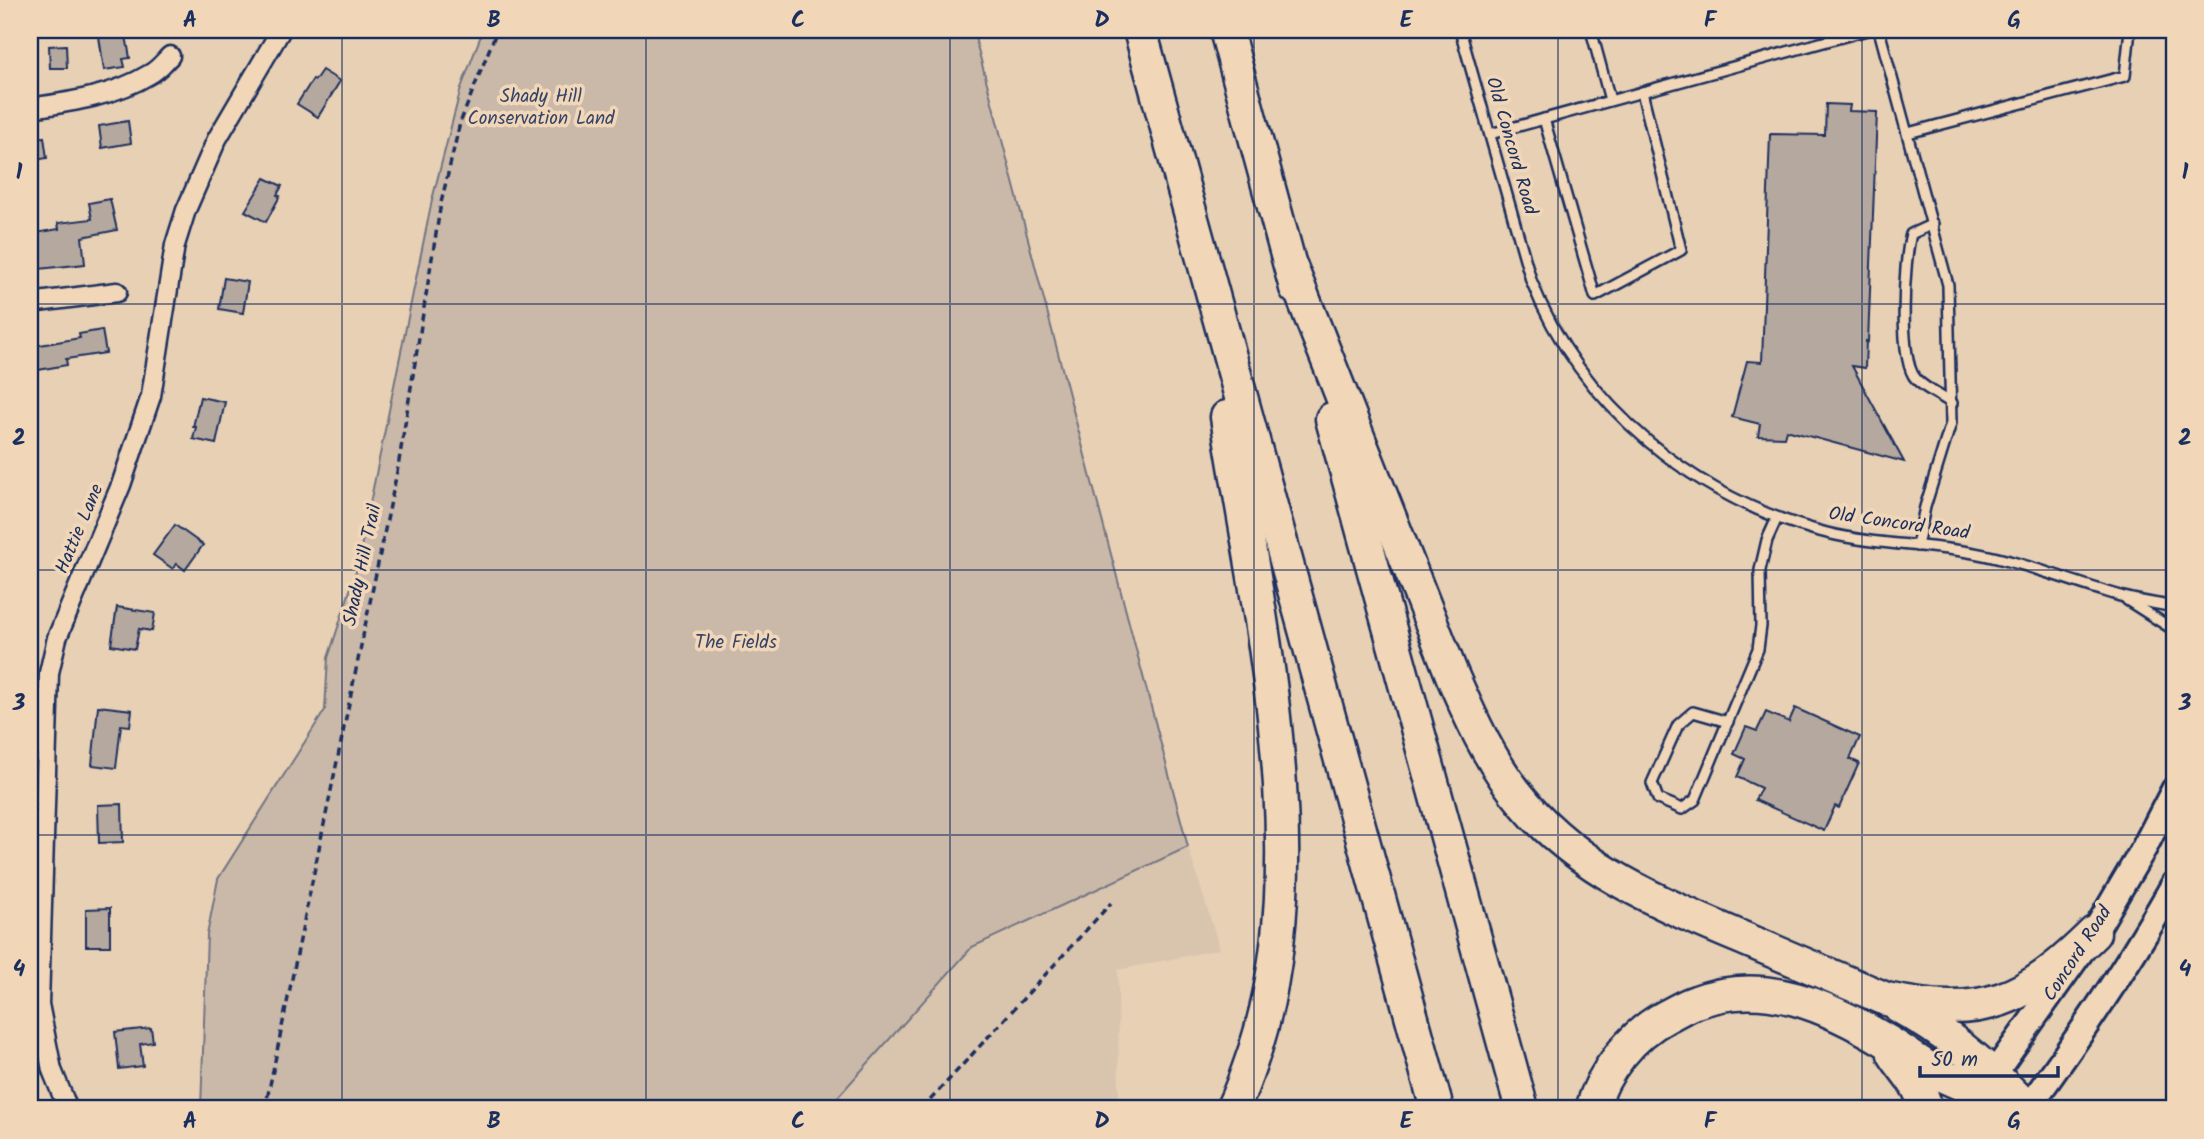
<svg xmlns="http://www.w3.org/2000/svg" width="2204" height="1139" viewBox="0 0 2204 1139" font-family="Kalam,sans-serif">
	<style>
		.built { fill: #d9c4ae }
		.green { fill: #cab9a8; stroke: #727483; stroke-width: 2 }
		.building { fill: #b5a89f; stroke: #1b2f5e; stroke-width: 2 }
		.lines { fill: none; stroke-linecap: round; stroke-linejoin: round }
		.service-casing { stroke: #1b2f5e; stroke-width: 14 }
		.minor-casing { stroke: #1b2f5e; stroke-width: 23 }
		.secondary-casing { stroke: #1b2f5e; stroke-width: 30 }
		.motorway-casing { stroke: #1b2f5e; stroke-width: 37 }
		.path { stroke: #1b2f5e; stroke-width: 3.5; stroke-dasharray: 7 5; stroke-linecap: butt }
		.service { stroke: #f1d7b8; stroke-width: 9 }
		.minor { stroke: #f1d7b8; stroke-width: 18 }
		.secondary { stroke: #f1d7b8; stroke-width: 24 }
		.motorway { stroke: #f1d7b8; stroke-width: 32 }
		.grid { fill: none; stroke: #1b2f5e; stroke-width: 2; stroke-opacity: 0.55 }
		.labels { text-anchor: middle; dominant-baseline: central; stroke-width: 7; stroke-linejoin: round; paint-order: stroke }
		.park-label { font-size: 19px; fill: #354469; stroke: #f1d7b8 }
		.street-label { font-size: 19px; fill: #1b2f5e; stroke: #f1d7b8 }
		.neatline { fill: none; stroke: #1b2f5e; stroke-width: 2.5 }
		.grid-label { font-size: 23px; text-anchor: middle; font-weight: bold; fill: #1b2f5e }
	</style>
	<rect width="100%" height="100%" fill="#e8d0b4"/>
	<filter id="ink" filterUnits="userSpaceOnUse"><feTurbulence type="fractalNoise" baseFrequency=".0143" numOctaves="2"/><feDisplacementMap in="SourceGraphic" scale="14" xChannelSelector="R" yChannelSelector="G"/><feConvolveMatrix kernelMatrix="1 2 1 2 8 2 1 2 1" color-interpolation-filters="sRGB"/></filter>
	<g filter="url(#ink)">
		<!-- built -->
		<polygon class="built" points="1188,847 1220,949 1118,970 1119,1109 827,1109 972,947"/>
		<!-- green -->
		<polygon class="green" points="483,30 973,30 1188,847 972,947 827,1109 201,1109 207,935 218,879 325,710 328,658 356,572 432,200 461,88"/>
		<!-- building -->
		<g class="building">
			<polygon points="98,30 125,30 130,58 123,59 125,67 104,70"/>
			<polygon points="66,45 67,68 50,68 49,46"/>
			<polygon points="322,70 340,81 318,117 297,104 313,79 315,80"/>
			<polygon points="1826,104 1850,105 1849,111 1877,112 1868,342 1866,341 1865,368 1852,366 1904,462 1786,430 1784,437 1758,436 1760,424 1732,417 1747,361 1762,362 1770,134 1825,135"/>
			<polygon points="128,121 131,143 102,148 99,126"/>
			<polygon points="44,137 47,158 30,161 30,139"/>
			<polygon points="265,178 282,186 277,195 280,196 266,222 245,211"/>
			<polygon points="110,199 117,230 82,237 85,264 30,270 30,234 59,229 58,223 92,219 89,203"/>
			<polygon points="224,278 248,282 243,313 219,309"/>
			<polygon points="102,330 106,353 66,359 67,365 38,370 34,346 80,338 79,334"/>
			<polygon points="200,397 225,402 216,444 193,439 196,427 193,427"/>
			<polygon points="175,525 203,545 185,570 177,564 173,569 153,555"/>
			<polygon points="117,607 155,613 152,631 139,629 135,649 111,645"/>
			<polygon points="98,706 132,710 130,726 121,725 116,768 92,765"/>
			<polygon points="1795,708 1860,737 1850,759 1859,763 1839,808 1835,806 1824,831 1755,800 1761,788 1737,777 1745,759 1734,754 1746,727 1757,731 1766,712 1789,722"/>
			<polygon points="122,804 123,842 99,843 98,805"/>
			<polygon points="110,908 110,946 86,946 86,909"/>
			<polygon points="151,1028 153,1042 140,1044 143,1066 119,1069 115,1032"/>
		</g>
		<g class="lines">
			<!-- service casing -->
			<g class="service-casing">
				<g id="service">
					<path d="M1460 30 1531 280C1581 407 1696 500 1827 533 1875 545 1925 544 1974 553 2023 562 2069 581 2117 595 2135 601 2155 603 2174 607"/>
					<polyline points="1591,30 1610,100"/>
					<polyline points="1879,30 1948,285 1951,423 1925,507 1917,546"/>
					<polyline points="1544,119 1595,296 1681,250 1642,92"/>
					<polyline points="1908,133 2125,76 2130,30"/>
					<polyline points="1490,134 1867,30"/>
					<path d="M1933 224 1911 234C1904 259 1898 361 1916 379 1925 389 1941 396 1952 403"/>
					<polyline points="2127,600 2174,630"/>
					<polyline points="1728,722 1693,712 1678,725 1652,783 1658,799 1682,809 1695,800 1758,649 1761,626 1760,570 1767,540 1777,518"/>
				</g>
			</g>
			<!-- minor casing -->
			<g class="minor-casing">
				<g id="minor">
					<path d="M30 108C71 102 114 96 150 74 158 70 164 62 170 56"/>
					<polyline points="30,303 117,292"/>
					<polyline points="68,1109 52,1070 39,1004 49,673 57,638 121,485 151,396 175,245 186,210 217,139 281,30"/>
				</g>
			</g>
			<!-- secondary casing -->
			<g class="secondary-casing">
				<g id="secondary">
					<polyline points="1969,1109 2094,933 2144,848 2174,790"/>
					<path d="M2027 1109C2080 1036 2130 963 2174 884"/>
				</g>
			</g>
			<!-- motorway casing -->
			<g class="motorway-casing">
				<g id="motorway">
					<polyline points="1140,30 1437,1109"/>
					<polyline points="1226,30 1296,288"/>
					<path d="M1291 267 1452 675C1472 721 1492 766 1525 804 1580 870 1662 904 1740 937 1789 958 1838 979 1886 999 1984 1020 2025 1001 2094 933"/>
					<path d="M1227 417C1258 613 1317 857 1255 1050 1248 1070 1242 1090 1232 1109"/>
					<polyline points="1332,419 1522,1109"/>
					<path d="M1900 1007C1946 1032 1985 1065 2021 1102"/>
					<path d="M1894 1054C1906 1073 1921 1085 1926 1109"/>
					<path d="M1592 1109C1603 1071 1632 1034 1667 1016 1677 1011 1686 1005 1696 1002 1764 976 1830 1007 1888 1042 1903 1051 1917 1062 1933 1071 1963 1086 1995 1097 2027 1108"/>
				</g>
			</g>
			<!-- path -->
			<g class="path">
				<polyline points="265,1109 398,467 441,203 460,123 497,30"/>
				<polyline points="922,1109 1111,903"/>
			</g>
			<!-- service -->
			<use href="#service" class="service"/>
			<!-- minor -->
			<use href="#minor" class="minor"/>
			<!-- secondary -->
			<use href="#secondary" class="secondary"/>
			<!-- motorway -->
			<use href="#motorway" class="motorway"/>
		</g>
	</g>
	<!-- grid -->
	<path class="grid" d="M342 30V1109M646 30V1109M950 30V1109M1254 30V1109M1558 30V1109M1862 30V1109M30 304H2174M30 570H2174M30 835H2174"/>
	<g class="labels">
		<!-- park labels -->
		<g class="park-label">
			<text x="541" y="97">Shady Hill<tspan x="541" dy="22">Conservation Land</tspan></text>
			<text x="736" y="643">The Fields</text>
		</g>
		<!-- street labels -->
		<g class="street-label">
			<text transform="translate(1511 146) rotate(74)">Old Concord Road</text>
			<text transform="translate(1899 524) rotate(8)">Old Concord Road</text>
			<text transform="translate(80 529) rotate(-67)">Hattie Lane</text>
			<text transform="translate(363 565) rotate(-78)">Shady Hill Trail</text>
			<text transform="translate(2078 954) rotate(-57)">Concord Road</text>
		</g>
	</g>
	<!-- margin -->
	<rect width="2204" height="1139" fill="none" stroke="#f1d7b8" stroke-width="77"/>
	<!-- scale -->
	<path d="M1920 1066v10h138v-10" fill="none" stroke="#1b2f5e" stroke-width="3.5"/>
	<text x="1931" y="1066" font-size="21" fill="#1b2f5e" stroke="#f1d7b8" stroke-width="5" paint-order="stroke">50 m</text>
	<rect x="38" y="38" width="2128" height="1062" class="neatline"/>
	<g class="grid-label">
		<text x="190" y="27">A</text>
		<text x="494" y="27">B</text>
		<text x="798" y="27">C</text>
		<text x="1102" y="27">D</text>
		<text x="1406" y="27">E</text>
		<text x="1710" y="27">F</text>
		<text x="2014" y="27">G</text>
		<text x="19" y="179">1</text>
		<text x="2185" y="179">1</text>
		<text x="19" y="445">2</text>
		<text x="2185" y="445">2</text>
		<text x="19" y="710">3</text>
		<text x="2185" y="710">3</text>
		<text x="19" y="976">4</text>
		<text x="2185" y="976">4</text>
		<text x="190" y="1128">A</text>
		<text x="494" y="1128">B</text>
		<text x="798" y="1128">C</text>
		<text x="1102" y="1128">D</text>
		<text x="1406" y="1128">E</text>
		<text x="1710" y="1128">F</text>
		<text x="2014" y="1128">G</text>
	</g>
</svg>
